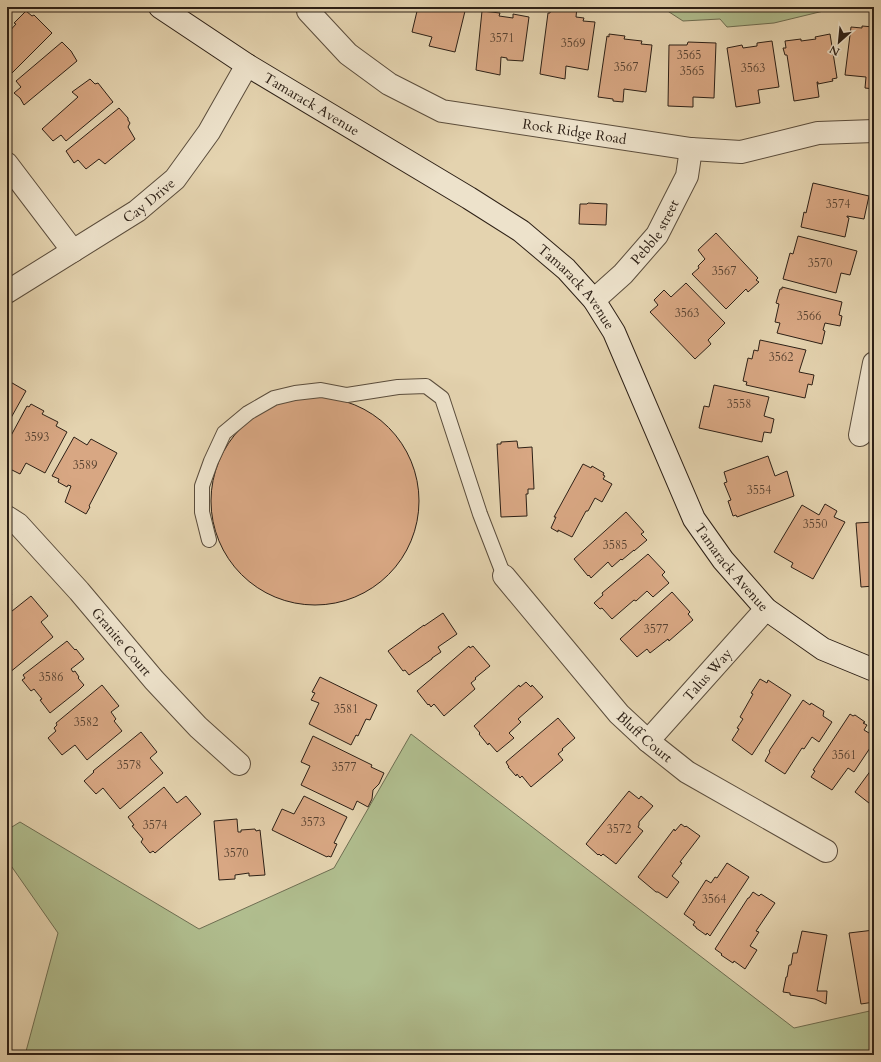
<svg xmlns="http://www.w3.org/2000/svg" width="881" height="1062" viewBox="0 0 881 1062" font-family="Cardo,serif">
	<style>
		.green { fill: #b0bd8e; stroke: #6e6e52 }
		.building { fill: #d8a783; stroke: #2d2016 }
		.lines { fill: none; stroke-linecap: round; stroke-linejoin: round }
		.service-casing { stroke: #5b4d3c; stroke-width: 16 }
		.minor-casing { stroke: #5b4d3c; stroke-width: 24 }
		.secondary-casing { stroke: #2d2016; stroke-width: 24 }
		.service { stroke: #ede2cb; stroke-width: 14 }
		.minor { stroke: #ede2cb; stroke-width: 22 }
		.secondary { stroke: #ede2cb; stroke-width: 22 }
		.labels { text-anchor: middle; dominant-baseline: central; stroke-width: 3; stroke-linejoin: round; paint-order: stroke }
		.number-label { font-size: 12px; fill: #584231 }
		.street-label { font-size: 14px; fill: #2d2016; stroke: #ede2cb }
	</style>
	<rect width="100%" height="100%" fill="#e4d3af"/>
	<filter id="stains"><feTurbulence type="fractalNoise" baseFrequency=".005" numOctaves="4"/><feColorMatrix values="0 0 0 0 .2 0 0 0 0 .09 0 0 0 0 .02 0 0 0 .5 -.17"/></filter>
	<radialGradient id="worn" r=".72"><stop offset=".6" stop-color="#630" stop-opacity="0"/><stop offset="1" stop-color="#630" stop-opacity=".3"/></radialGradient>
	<!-- green -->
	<g class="green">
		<polygon points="649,7 874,7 874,11 840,7 774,23 727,27 720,19 683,21 666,10"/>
		<polygon points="411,734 794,1028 874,1010 874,1055 25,1055 58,933 7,860 7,830 20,822 199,929 334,868"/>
	</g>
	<!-- building -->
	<g class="building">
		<polygon points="418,7 466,7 455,52 429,46 432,37 412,32"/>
		<polygon points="551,7 577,7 576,17 584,18 583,21 595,22 588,70 566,66 565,79 540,74 548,13 550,13"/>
		<polygon points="26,11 32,16 34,15 52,33 7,78 7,34 16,24 14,23"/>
		<polygon points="482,11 500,13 499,16 513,18 513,14 529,17 523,61 507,60 507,58 501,57 500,75 476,70"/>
		<polygon points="862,26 874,27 874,89 865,88 866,77 845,75 851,27 862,28"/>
		<polygon points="609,34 625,36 624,39 642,41 641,44 652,45 646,92 624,89 623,102 613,101 613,99 598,97 607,36 609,37"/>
		<polygon points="830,34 837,78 832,79 833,81 818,84 818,82 817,82 819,97 794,101 787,55 785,55 783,48 786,48 785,41 801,39 801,41 816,39 815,37"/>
		<polygon points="772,41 779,87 758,90 760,103 736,107 727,48 742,45 743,48 757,46 757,43"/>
		<polygon points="62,42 71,51 77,61 24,105 20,98 14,93 21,87 16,81"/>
		<polygon points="688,42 716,43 714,98 693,97 693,107 668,106 669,45 687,45"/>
		<polygon points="90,79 95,84 98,83 113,102 66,141 61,135 53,141 42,129 78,97 72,92"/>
		<polygon points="119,108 128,118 128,120 130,123 128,127 135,139 105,164 99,159 86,169 78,160 74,163 66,151"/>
		<polygon points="813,183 869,196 864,219 847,216 847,217 849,218 845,237 801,227 804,212 806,213"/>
		<polygon points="588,203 607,204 606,225 579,224 580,204 587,204"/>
		<polygon points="716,233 758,278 756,280 759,282 748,292 746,289 726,309 692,274 699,268 698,266 705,259 698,250"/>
		<polygon points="798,236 857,251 850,275 841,273 836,293 783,279 790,253 793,254"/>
		<polygon points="686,283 725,323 708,340 711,344 695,359 650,312 658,305 654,300 664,290 671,297"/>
		<polygon points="782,287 842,302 839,315 842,316 840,326 825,323 823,330 825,331 822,344 777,333 780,323 775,322 779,304 776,303 780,289 782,289"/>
		<polygon points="760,340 806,350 799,372 814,375 812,385 808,384 805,398 746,385 747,382 743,381 748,358 752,359 754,350 758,351"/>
		<polygon points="7,380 26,391 7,425"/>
		<polygon points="714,385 769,397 764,416 774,419 771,433 764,432 762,442 699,428 704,406 709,407"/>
		<circle cx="315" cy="501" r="104"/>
		<polygon points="31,404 44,411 42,414 58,422 56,426 67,432 45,473 26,463 20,474 10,469 11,466 7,463 7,443 27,406 29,407"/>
		<polygon points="74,437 87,445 91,439 117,453 89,506 90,507 86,514 65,502 71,486 68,485 67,487 58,482 59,479 52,476"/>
		<polygon points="517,441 518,448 532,447 534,489 528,489 528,494 526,494 527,516 501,517 497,444 501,444 501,442"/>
		<polygon points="768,456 775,476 787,471 794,496 737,517 736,515 733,516 728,501 731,500 724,483 727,482 724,472"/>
		<polygon points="583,464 591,468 592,466 604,473 603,475 605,476 603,479 612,484 602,502 595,498 588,511 586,511 572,537 558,530 558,532 551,528 556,517 554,517"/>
		<polygon points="825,504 837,511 834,517 845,522 813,579 791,567 793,563 774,552 802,505 819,515"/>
		<polygon points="626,512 644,532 641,534 647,540 634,551 634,550 622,560 621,559 612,567 608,562 591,578 589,575 588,576 574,559"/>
		<polygon points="874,522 874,586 861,587 856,523"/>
		<polygon points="648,554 665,572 662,575 669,583 653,597 647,591 636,601 634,600 612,619 602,608 600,609 594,603 603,595 602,593"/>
		<polygon points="7,589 12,595 7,600"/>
		<polygon points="672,592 690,612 688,614 693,620 669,641 668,639 650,653 647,649 637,657 620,639"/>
		<polygon points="31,596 48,616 41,622 53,637 9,673 7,670 7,615"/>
		<polygon points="443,613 457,634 438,647 441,652 432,658 432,659 409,675 405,670 403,671 388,651 424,625 424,626"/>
		<polygon points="67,641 75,650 76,649 84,659 71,669 73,672 75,671 79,677 78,678 84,685 79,690 50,713 40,700 42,699 34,689 31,691 22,680 25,678 23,675"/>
		<polygon points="469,646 470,648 473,646 490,666 475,678 476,679 471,683 475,689 444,716 434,704 431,707 429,704 428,705 417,691"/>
		<polygon points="320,677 377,705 370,720 366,719 358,736 356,735 351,745 309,724 319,703 311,700 315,693 312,692"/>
		<polygon points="760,679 767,683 768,680 791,695 752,755 732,740 739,729 737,728 743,719 740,717 753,694 751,693"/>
		<polygon points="526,682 531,687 532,685 543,697 518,719 521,722 509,733 514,738 497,752 489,743 488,745 479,734 480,733 474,726 519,685 520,687"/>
		<polygon points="102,685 119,706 111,712 116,719 114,721 122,731 87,760 75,745 62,755 48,738 56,731 54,728 57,725 56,723"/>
		<polygon points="803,700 810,705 811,703 824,711 823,716 832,722 819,742 812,737 804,749 802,748 785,774 765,761 770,752 769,751"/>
		<polygon points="850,714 853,716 855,715 865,722 863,723 867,725 864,730 874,736 874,742 854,772 848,768 832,790 811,777 815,771 813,770"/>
		<polygon points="558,718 575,738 562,749 563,750 558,754 563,760 531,787 522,776 520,778 517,774 516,776 508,767 509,767 506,762"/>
		<polygon points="141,732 157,752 150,758 163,773 120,809 103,788 96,794 84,781 94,772 93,771"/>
		<polygon points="313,736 372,765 371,767 384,773 379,784 373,790 372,799 368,807 357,801 353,810 301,785 310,766 301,762"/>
		<polygon points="874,766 874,807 855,792"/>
		<polygon points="164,787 177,803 186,796 201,814 155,853 153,851 150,853 141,842 143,839 132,826 134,825 128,817"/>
		<polygon points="629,791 639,799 641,796 653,806 639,822 639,825 638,827 643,831 616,864 603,854 601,856 599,854 598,855 586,844"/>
		<polygon points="304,796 347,817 334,843 337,844 331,857 328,856 327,857 272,830 282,809 294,814"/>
		<polygon points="237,819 238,832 241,832 241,830 255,829 256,831 260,830 265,875 249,876 249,873 235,875 235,879 219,880 214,821"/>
		<polygon points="681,824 685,827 686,826 700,836 680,862 682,863 672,876 679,882 667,898 658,892 656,892 638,877 674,829 675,831"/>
		<polygon points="727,863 749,877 710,936 707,933 706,935 696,928 696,927 693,925 695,922 684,914 706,880 711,883 715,877 717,878"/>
		<polygon points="753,892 759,896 761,894 775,903 756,931 759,932 750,946 757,950 745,969 734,961 733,963 721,955 722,954 715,949 748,898 749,898"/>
		<polygon points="874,930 874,1002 861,1004 849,933"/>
		<polygon points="802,931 827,935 817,991 827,991 826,1004 815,999 790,995 790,993 783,992 786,977 787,977 789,965 791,965 793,953 797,953"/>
	</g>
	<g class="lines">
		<!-- service casing -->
		<g class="service-casing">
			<polyline id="service" points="209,540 202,512 202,486 211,461 224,433 248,413 274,398 295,393 321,390 347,395 398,387 426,386 442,398 480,514 504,576"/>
		</g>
		<!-- minor casing -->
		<g class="minor-casing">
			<g id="minor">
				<path id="s1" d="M308 11 348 54 389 84 442 111 691 149 741 152 818 133 874 131"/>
				<polyline points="7,164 73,251"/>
				<path id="s2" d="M7 292 137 211 175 179 209 132 247 65"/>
				<path id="s3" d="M594 300 623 274 657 235 687 176 691 149"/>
				<polyline points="860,435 874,363"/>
				<path id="s4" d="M7 517 18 524 79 591 154 680 198 727 239 764"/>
				<path id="s5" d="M504 576 619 714 648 741 687 772 826 851"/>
				<path id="s6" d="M648 741 766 609"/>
			</g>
		</g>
		<!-- secondary casing -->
		<g class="secondary-casing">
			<g id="secondary">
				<path id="s7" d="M160 7 247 65 469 198 521 231 566 269 594 300 614 332 694 519 723 560 766 609 823 649 874 670"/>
			</g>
		</g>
		<!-- service -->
		<use href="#service" class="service"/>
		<!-- minor -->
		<use href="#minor" class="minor"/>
		<!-- secondary -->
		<use href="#secondary" class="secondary"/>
	</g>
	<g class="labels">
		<!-- number labels -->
		<g class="number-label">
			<text x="502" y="38">3571</text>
			<text x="573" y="43">3569</text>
			<text x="689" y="55">3565</text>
			<text x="626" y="67">3567</text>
			<text x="753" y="68">3563</text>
			<text x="692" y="71">3565</text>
			<text x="838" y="204">3574</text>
			<text x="820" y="263">3570</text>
			<text x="724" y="271">3567</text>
			<text x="687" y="313">3563</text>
			<text x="809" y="316">3566</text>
			<text x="781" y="357">3562</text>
			<text x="739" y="404">3558</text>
			<text x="37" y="437">3593</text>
			<text x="85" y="465">3589</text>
			<text x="759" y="490">3554</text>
			<text x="815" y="524">3550</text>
			<text x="615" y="545">3585</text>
			<text x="656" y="629">3577</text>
			<text x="51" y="677">3586</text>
			<text x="346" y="709">3581</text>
			<text x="86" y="722">3582</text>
			<text x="844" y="755">3561</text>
			<text x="129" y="765">3578</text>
			<text x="344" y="767">3577</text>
			<text x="313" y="822">3573</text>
			<text x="155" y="825">3574</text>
			<text x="619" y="829">3572</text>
			<text x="236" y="853">3570</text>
			<text x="714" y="899">3564</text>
		</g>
		<!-- street labels -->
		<g class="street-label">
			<text stroke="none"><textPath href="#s7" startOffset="180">Tamarack Avenue</textPath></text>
			<text stroke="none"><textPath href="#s1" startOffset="303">Rock Ridge Road</textPath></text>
			<text stroke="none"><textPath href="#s2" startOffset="169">Cay Drive</textPath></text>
			<text stroke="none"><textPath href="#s3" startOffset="92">Pebble street</textPath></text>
			<text stroke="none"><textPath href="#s7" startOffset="504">Tamarack Avenue</textPath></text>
			<text stroke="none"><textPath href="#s7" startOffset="828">Tamarack Avenue</textPath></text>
			<text stroke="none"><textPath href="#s4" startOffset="170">Granite Court</textPath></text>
			<text stroke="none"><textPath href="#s6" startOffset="89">Talus Way</textPath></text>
			<text stroke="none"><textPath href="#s5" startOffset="214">Bluff Court</textPath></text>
		</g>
	</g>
	<!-- margin -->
	<rect width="881" height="1062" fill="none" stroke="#e4d3af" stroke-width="24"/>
	<rect x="8" y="8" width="865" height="1046" fill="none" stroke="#2d2016" stroke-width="2"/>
	<rect x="12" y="12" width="857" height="1038" fill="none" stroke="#2d2016"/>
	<!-- north arrow -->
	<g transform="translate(839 42) rotate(207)" stroke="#ede2cb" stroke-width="3" paint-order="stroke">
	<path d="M0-3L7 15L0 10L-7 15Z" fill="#2d2016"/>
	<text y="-6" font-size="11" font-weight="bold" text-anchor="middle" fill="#2d2016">N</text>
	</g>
	<rect width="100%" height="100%" filter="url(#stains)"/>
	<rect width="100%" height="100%" fill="url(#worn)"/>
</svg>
